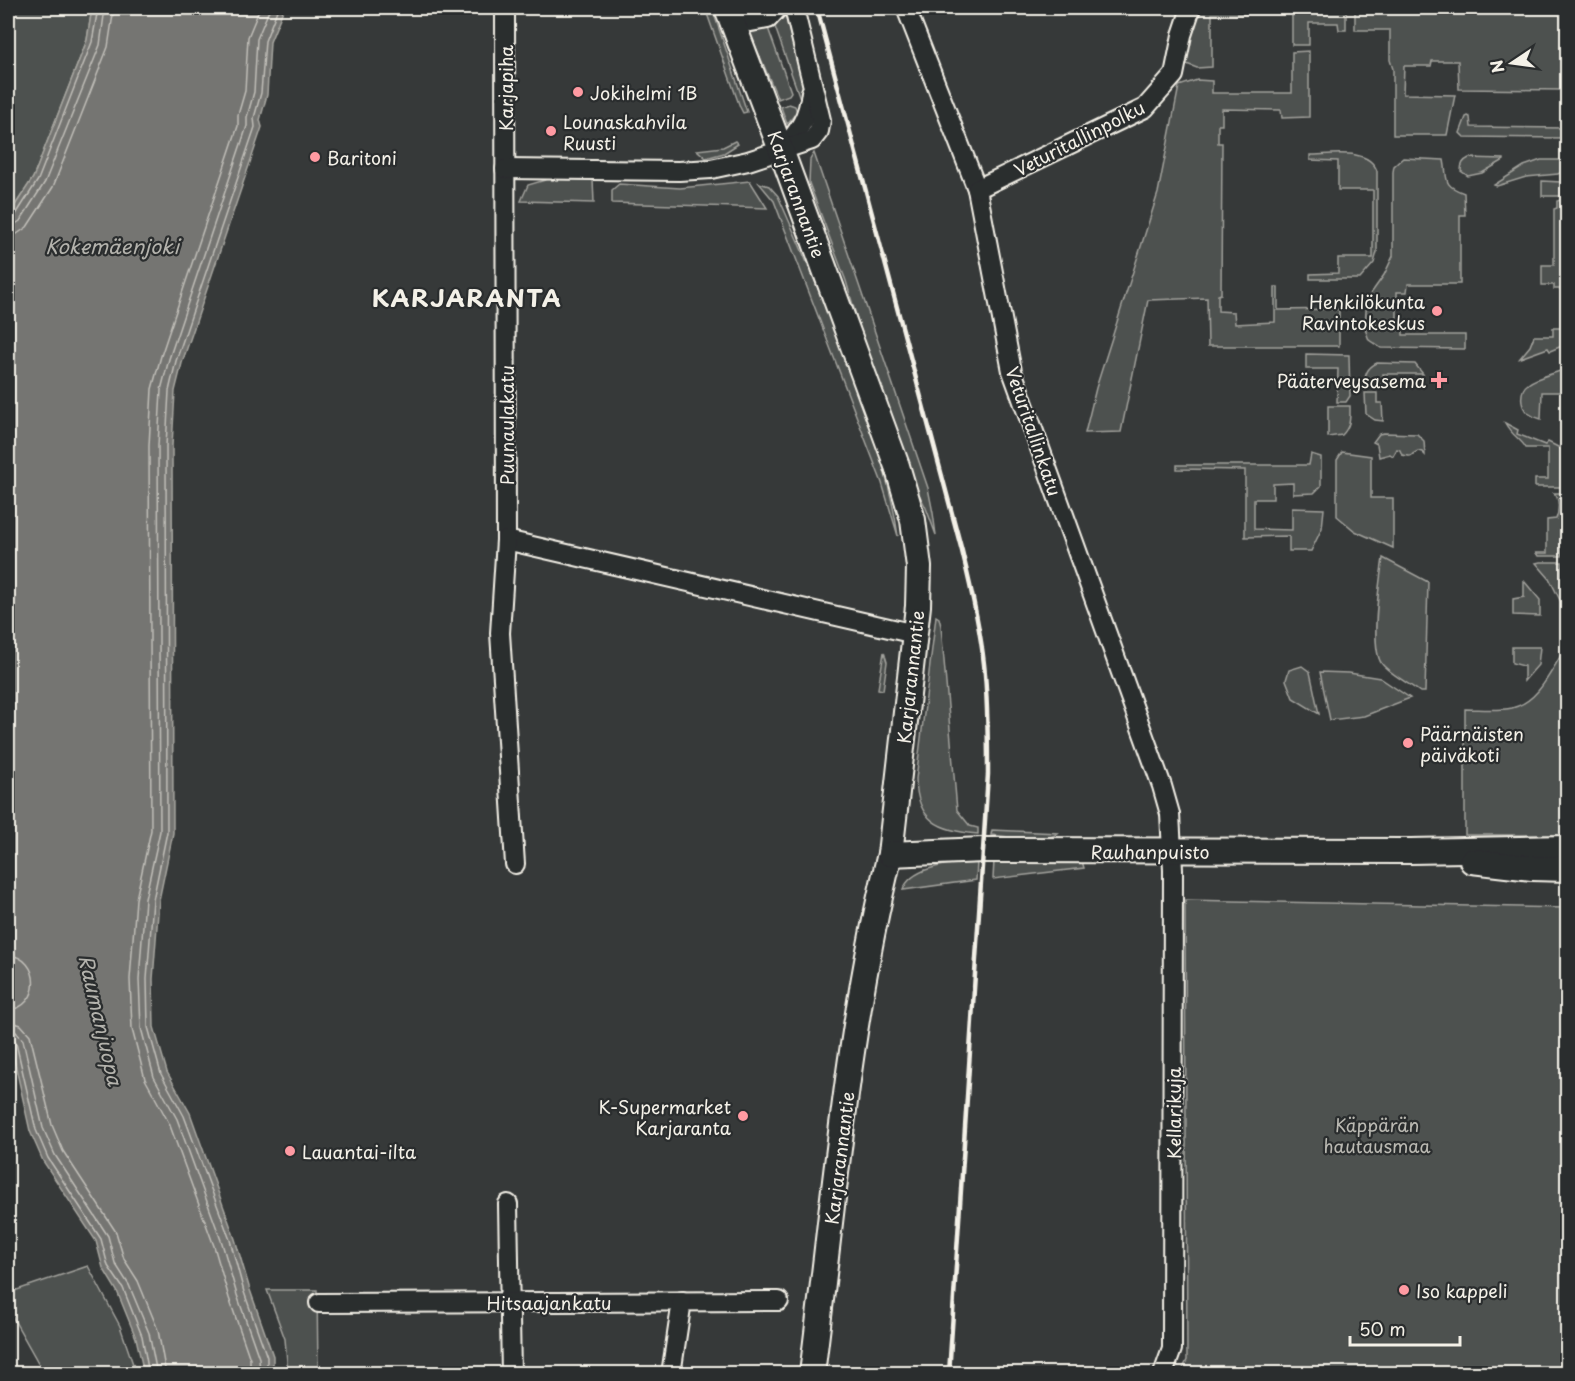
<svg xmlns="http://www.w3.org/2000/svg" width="1575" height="1381" viewBox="0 0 1575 1381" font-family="'Playpen Sans',sans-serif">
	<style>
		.green { fill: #4e514f; stroke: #a1a19c; stroke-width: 1.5 }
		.water { fill: #757572; stroke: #a8a7a1; stroke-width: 1.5 }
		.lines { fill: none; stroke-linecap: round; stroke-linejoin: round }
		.shore { stroke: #c1bfb9; stroke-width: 1.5 }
		.minor-casing { stroke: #f4f1e8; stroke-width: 22 }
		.major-casing { stroke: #f4f1e8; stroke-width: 28 }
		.minor { stroke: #2a2d2e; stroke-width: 18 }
		.major { stroke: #2a2d2e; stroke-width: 24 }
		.rail { stroke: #f4f1e8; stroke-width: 4.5 }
		.poi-dot { fill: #ff9aa2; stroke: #2a2d2e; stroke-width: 2 }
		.labels { text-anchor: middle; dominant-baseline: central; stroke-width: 4.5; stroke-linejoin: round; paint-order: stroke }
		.street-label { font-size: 18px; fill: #f4f1e8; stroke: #2a2d2e }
		.poi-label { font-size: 18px; fill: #f4f1e8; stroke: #2a2d2e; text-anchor: start }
		.park-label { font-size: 18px; fill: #bab9b2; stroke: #2a2d2e }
		.water-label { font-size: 20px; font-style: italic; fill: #b4b3ad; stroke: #2a2d2e }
		.district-label { font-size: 24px; font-weight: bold; letter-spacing: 1.5px; fill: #f4f1e8; stroke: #2a2d2e }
	</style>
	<rect width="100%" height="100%" fill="#363939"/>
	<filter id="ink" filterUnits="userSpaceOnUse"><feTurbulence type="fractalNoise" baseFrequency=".0167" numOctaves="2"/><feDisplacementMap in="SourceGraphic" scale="12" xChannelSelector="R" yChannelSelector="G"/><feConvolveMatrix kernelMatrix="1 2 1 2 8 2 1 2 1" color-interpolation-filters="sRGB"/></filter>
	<g filter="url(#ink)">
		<!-- green -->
		<g class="green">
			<polygon points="8,8 92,8 87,40 33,178 8,216"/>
			<polygon points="705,8 712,8 747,112 743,113 740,107"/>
			<polygon points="1201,8 1346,8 1346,30 1339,30 1338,23 1309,23 1309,45 1292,45 1292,14 1212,14 1212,67 1197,68 1184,63 1191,27"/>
			<polygon points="1355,8 1567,8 1567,90 1459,89 1458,61 1432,61 1431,66 1404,66 1403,94 1455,95 1447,135 1393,135 1393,69 1390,60 1390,30 1355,30"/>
			<polygon points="785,15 804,87 802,104 774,24"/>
			<polygon points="768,28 791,92 789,95 778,99 750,33"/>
			<polygon points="1309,51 1309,117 1282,118 1281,110 1222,109 1222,125 1218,125 1218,143 1222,143 1221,294 1218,295 1218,311 1234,312 1235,324 1275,322 1275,287 1278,287 1278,310 1339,309 1339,346 1208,346 1207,298 1148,300 1121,432 1085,433 1096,388 1158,193 1179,86 1197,80 1212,81 1212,93 1292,93 1292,52"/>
			<polygon points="789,104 795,106 797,112 787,124 781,107"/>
			<polygon points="1468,116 1470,117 1471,127 1567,128 1567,138 1464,137 1460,133 1466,117"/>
			<polygon points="735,141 738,144 724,153 706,158 697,150 723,147"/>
			<polygon points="814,153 928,488 933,513 936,535 926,508 918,492 869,360 846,281 809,183 810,160"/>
			<path d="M1310 155C1331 155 1369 147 1377 171V252L1374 263 1360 279H1310V274L1338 273V258H1373V190H1338V161L1310 160Z"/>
			<path d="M1403 158 1444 160C1448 180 1442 185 1464 193L1465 215H1460V284H1408L1407 292H1397V325L1365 324 1367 299 1384 275 1393 256V172L1394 166Z"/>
			<path d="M1469 158 1504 159V160L1482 173 1468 176 1461 171C1461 164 1463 161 1469 158Z"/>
			<polygon points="1541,160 1565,160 1564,170 1558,174 1526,177 1497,186 1494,185 1524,166"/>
			<polygon points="552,178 593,180 594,203 521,201 528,185"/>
			<polygon points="750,181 767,208 612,203 612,190 619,184 680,188"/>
			<polygon points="1542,181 1561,182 1564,188 1561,188 1561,196 1542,196"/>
			<path d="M759 183 769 186 778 196C803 252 827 308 848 365 869 421 890 477 898 536L882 483 774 201Z"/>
			<polygon points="1561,200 1561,227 1565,227 1565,285 1560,289 1554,289 1554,285 1542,285 1542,265 1554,265 1554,209 1557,208 1557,201"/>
			<polygon points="1561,292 1563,293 1563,330 1565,331 1562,346 1550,351 1548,348 1520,358 1530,346 1534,336 1553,336 1553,328 1561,328"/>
			<polygon points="1365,329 1403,329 1403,335 1465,335 1465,349 1381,348 1369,340"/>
			<polygon points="1306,354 1349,355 1350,396 1346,402 1337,402 1338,369 1306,369"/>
			<path d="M1377 363 1415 364 1423 374H1383V386L1364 387C1365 375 1366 368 1377 363Z"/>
			<path d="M1563 370V392H1542L1541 419C1537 418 1532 416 1528 413 1520 407 1519 390 1528 384 1536 377 1553 374 1563 370Z"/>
			<polygon points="1365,393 1377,393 1377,403 1382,403 1383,421 1375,420 1366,414"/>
			<path d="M1328 406H1350C1350 418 1351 426 1342 435L1328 437Z"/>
			<path d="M1505 423 1518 430 1517 434 1545 445 1548 442 1562 449 1563 487H1535V479H1548V448H1526C1521 439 1512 436 1505 423Z"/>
			<path d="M1384 433 1417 434 1424 441 1425 455 1422 452 1418 451C1406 457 1416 457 1402 455L1400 450 1397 449 1393 456 1390 454 1379 457 1377 444 1373 442 1379 434Z"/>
			<polygon points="1342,452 1371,456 1371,498 1393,498 1393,548 1355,531 1337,516 1337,460"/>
			<polygon points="1311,454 1321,457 1321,486 1314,493 1293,494 1293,483 1273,484 1273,499 1254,499 1254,529 1292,530 1292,508 1324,509 1322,528 1311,551 1289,551 1289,536 1245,537 1245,470 1177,469 1177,465 1309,465"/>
			<path d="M1554 493H1562V556H1538L1536 553H1547V520L1556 519C1559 512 1560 498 1554 493Z"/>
			<path d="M1383 558 1428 582 1425 692H1420C1410 684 1390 674 1382 664 1369 648 1380 579 1383 558Z"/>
			<polygon points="1540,562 1562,562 1562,595 1560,600 1549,578 1536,563"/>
			<polygon points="1524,581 1540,600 1540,616 1513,615 1513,599 1524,597"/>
			<path d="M936 616 939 618 941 626 957 810 970 826 978 828V834C939 831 917 821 916 779Z"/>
			<path d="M1567 646V835H1465V709C1480 709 1498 711 1512 708 1541 701 1552 667 1567 646Z"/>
			<polygon points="1512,647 1540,647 1538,665 1524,681 1524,666 1512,663"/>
			<polygon points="884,652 887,662 883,690 878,689"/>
			<polygon points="1302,666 1310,672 1319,714 1293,698 1286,680 1289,670"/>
			<polygon points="1320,672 1349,673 1380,678 1410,698 1364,716 1330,720"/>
			<path d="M992 830 1058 833C1045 844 1008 836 991 835Z"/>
			<path d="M977 861 976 880 903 890C912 865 954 864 977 861Z"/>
			<polygon points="994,861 1082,861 1084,868 993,879"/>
			<polygon points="1185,900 1567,908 1567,1373 1181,1373 1187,1360"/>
			<polygon points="88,1266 120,1326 136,1373 44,1373 8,1309 8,1293"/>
			<polygon points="267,1290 317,1290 318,1373 288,1373 285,1339"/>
		</g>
		<!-- water -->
		<polygon class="water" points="92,8 284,8 270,42 267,95 260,120 262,127 182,363 175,391 172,446 173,833 159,900 153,979 154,1027 167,1072 190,1113 235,1239 250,1290 273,1356 273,1373 144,1373 136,1338 117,1291 103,1268 96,1241 43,1161 30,1131 8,1032 8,1005 11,984 8,931 8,216 33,178 87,40"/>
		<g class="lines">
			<!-- shore -->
			<g class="shore">
				<polyline points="8,219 15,216 38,180 92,42 98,8"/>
				<polyline points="8,226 14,225 20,221 45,182 100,45 105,8"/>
				<polyline points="8,235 17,234 27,227 53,187 108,47 114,8"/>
				<path d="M8 955C42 957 42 1008 8 1010"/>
				<polyline points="8,1021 21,1025 30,1035 52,1125 63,1151 116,1232 124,1259 138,1281 158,1330 166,1374"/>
				<polyline points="8,1031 16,1032 23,1040 43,1128 55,1155 108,1236 115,1263 129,1285 149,1333 157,1374"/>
				<polyline points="8,1038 13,1039 16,1043 36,1130 48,1158 101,1239 108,1266 123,1288 142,1336 149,1374"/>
				<polyline points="250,1374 250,1359 229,1298 214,1246 169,1123 145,1079 132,1029 130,979 136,899 151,830 149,446 152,389 161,356 238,126 238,115 245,91 248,37 260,8"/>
				<polyline points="260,1374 259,1358 237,1295 222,1243 177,1119 154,1077 141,1028 139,979 145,899 160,831 158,446 161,390 169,359 247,126 247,117 254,92 257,39 270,8"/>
				<polyline points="267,1374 267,1357 244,1292 230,1240 184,1116 161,1074 148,1027 147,979 153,900 167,832 166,446 169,391 176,361 255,127 254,118 261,93 265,41 278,8"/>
			</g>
			<!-- minor casing -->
			<g class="minor-casing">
				<g id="minor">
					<polyline points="505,8 506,540 915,634"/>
					<polyline points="906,8 977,189 1012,371 1162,786 1170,814 1173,870 1172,1349 1163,1374"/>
					<polyline points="731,20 751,22 768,19 778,8"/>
					<path d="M783 149C800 129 808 118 811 92"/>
					<polyline points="505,169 679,171 711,169 748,161 812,140 819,131 821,120 794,8"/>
					<polyline points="977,189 1145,108 1174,75 1182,35 1191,8"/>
					<polyline points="506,540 500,633 515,864"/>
					<polyline points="508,1204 511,1374"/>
					<polyline points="319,1303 779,1301"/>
					<polyline points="671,1374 682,1301"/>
				</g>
			</g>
			<!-- major casing -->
			<g class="major-casing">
				<g id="major">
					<path d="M727 8 781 150 897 466 913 520 919 567 918 606 890 854C848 1023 834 1201 812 1374"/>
					<polyline points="890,854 983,850 1410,851 1568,848"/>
					<polyline points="1472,861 1532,868 1568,869"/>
				</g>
			</g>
			<!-- minor -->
			<use href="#minor" class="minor"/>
			<!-- major -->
			<use href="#major" class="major"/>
			<!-- rail -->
			<path class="rail" d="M817 8 962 551C971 588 980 626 984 664 988 700 988 737 988 774L949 1374"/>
		</g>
	</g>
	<!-- markers -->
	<g class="poi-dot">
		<circle cx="578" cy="92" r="6"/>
		<circle cx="551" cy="131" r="6"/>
		<circle cx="315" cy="157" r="6"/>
		<circle cx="1437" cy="311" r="6"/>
		<path d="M1436 371h6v6h6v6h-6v6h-6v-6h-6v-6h6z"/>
		<circle cx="1408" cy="743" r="6"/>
		<circle cx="743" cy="1116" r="6"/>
		<circle cx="290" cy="1151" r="6"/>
		<circle cx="1404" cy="1290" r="6"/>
	</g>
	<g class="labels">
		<!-- street labels -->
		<g class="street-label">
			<text transform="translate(505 88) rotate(-90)">Karjapiha</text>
			<text transform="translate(1079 138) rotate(-27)">Veturitallinpolku</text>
			<text transform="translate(797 194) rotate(70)">Karjarannantie</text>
			<text transform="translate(506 425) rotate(-90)">Puunaulakatu</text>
			<text transform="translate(1034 431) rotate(71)">Veturitallinkatu</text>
			<text transform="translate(910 677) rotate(-84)">Karjarannantie</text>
			<text x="1150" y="851">Rauhanpuisto</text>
			<text transform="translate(1173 1113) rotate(-90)">Kellarikuja</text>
			<text transform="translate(839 1158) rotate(-83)">Karjarannantie</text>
			<text x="549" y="1302">Hitsaajankatu</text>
		</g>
		<!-- poi labels -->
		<g class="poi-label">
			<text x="590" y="92">Jokihelmi 1B</text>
			<text x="563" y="121">Lounaskahvila<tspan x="563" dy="21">Ruusti</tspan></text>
			<text x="327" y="157">Baritoni</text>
			<text x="1425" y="301" text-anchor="end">Henkilökunta<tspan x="1425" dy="21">Ravintokeskus</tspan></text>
			<text x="1426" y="380" text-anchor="end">Pääterveysasema</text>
			<text x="1420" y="733">Päärnäisten<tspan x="1420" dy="21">päiväkoti</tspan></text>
			<text x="731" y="1106" text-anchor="end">K-Supermarket<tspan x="731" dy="21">Karjaranta</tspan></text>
			<text x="302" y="1151">Lauantai-ilta</text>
			<text x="1416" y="1290">Iso kappeli</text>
		</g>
		<!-- park labels -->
		<g class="park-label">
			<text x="1377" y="1124">Käppärän<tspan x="1377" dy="21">hautausmaa</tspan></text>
		</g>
		<!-- water labels -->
		<g class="water-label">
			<text x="112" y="246">Kokemäenjoki</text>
			<text transform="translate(101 1020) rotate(77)">Raumanjuopa</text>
		</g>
		<!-- district labels -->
		<g class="district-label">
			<text x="467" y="297">KARJARANTA</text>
		</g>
	</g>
	<!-- margin -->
	<rect width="1575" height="1381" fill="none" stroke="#2a2d2e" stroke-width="30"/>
	<rect x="15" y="15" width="1545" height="1351" fill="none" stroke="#f4f1e8" stroke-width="2" filter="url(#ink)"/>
	<!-- north arrow -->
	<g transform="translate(1512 63) rotate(257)" stroke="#2a2d2e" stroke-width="4.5" paint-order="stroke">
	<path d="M0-4.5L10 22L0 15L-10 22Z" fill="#f4f1e8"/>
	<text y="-9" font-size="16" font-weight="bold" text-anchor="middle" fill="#f4f1e8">N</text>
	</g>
	<!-- scale -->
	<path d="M1350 1336v9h110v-9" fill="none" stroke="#f4f1e8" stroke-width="3"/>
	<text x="1359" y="1336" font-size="18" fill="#f4f1e8" stroke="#2a2d2e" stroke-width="4.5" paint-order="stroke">50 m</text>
</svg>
